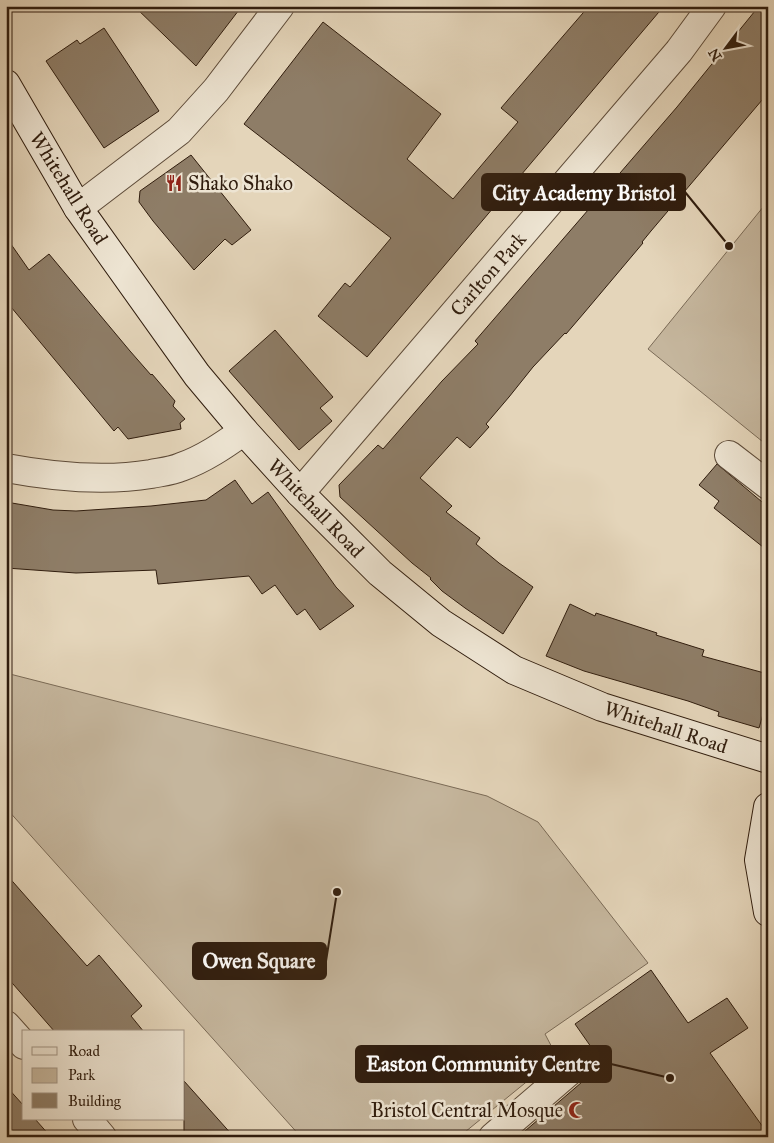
<svg xmlns="http://www.w3.org/2000/svg" width="774" height="1143" viewBox="0 0 774 1143" font-family="'IM FELL Great Primer',serif">
	<style>
		.green { fill: #c5b69d; stroke: #7a6a56 }
		.building { fill: #8e7d67; stroke: #301d0e }
		.lines { fill: none; stroke-linecap: round; stroke-linejoin: round }
		.street-casing { stroke: #5d4b39; stroke-width: 30 }
		.secondary-casing { stroke: #301d0e; stroke-width: 30 }
		.street { stroke: #ede4d2; stroke-width: 28 }
		.secondary { stroke: #ede4d2; stroke-width: 28 }
		.labels { text-anchor: middle; dominant-baseline: central; stroke-width: 5; stroke-linejoin: round; paint-order: stroke }
		.poi-label { font-size: 20px; fill: #301d0e; stroke: #ede4d2; text-anchor: start }
		.street-label { font-size: 20px; fill: #301d0e; stroke: #ede4d2 }
		.leader { fill: none; stroke: #301d0e; stroke-width: 2 }
		.callout-dot { fill: #301d0e; stroke: #ede4d2; stroke-width: 2 }
		.callout { fill: #301d0e; stroke: #301d0e; stroke-width: 2 }
		.callout-label { font-size: 21px; text-anchor: middle; font-weight: bold; fill: #fff }
	</style>
	<rect width="100%" height="100%" fill="#e4d5ba"/>
	<filter id="stains"><feTurbulence type="fractalNoise" baseFrequency=".004" numOctaves="4"/><feColorMatrix values="0 0 0 0 .2 0 0 0 0 .09 0 0 0 0 .02 0 0 0 .5 -.17"/></filter>
	<radialGradient id="worn" r=".72"><stop offset=".6" stop-color="#630" stop-opacity="0"/><stop offset="1" stop-color="#630" stop-opacity=".3"/></radialGradient>
	<!-- green -->
	<g class="green">
		<polygon points="768,201 768,446 648,349"/>
		<polygon points="6,673 487,796 538,822 648,963 545,1034 557,1057 465,1132 469,1137 301,1137 6,808"/>
	</g>
	<!-- building -->
	<g class="building">
		<polygon points="134,6 242,6 196,66"/>
		<polygon points="589,6 664,6 367,357 318,316 345,283 350,287 391,238 244,124 323,22 441,114 407,159 453,199 518,122 501,108"/>
		<polygon points="759,6 768,6 768,93 651,231 642,242 643,243 584,313 566,334 565,333 533,367 509,397 486,424 489,427 470,448 457,437 420,478 452,506 446,512 480,538 476,544 499,563 533,587 503,634 465,608 442,591 430,579 431,578 412,563 340,497 339,485 378,445 383,449 442,381 478,344 475,341 677,107"/>
		<polygon points="104,28 159,111 104,148 46,61 77,40 80,44"/>
		<polygon points="191,155 251,230 232,245 225,239 194,270 153,221 139,202 140,191"/>
		<polygon points="6,237 29,270 49,254 130,351 151,375 152,374 175,401 173,406 185,419 180,423 181,429 128,439 118,427 114,431 6,301"/>
		<polygon points="275,330 333,397 320,408 332,421 299,450 229,371"/>
		<polygon points="717,464 768,507 768,551 714,508 719,501 699,485"/>
		<polygon points="235,480 252,504 268,492 336,587 354,606 320,630 305,609 297,615 275,585 262,594 249,576 158,584 156,570 76,573 6,568 6,502 53,510 76,511 151,506 206,500"/>
		<polygon points="570,604 595,616 596,613 657,633 656,635 704,650 702,656 768,674 768,697 759,728 718,716 719,712 688,701 584,671 546,656"/>
		<polygon points="6,874 87,966 99,955 142,1006 131,1016 144,1032 55,1032 6,976"/>
		<polygon points="651,970 688,1023 727,998 748,1028 710,1053 768,1134 768,1137 518,1137 603,1064 575,1024"/>
		<polygon points="184,1081 234,1137 184,1137"/>
		<polygon points="6,1086 24,1106 24,1119 35,1119 51,1137 6,1137"/>
	</g>
	<g class="lines">
		<!-- street casing -->
		<g class="street-casing">
			<g id="street">
				<polyline points="78,208 179,131 216,90 280,6"/>
				<polyline points="729,455 768,485"/>
				<path d="M6 468C54 477 103 482 151 474 161 472 172 471 181 467 204 459 224 445 244 431"/>
				<polyline points="300,493 679,51 712,6"/>
				<polyline points="6,1025 24,1045"/>
				<polyline points="87,1119 102,1137"/>
				<polyline points="493,1137 579,1063"/>
			</g>
		</g>
		<!-- secondary casing -->
		<g class="secondary-casing">
			<g id="secondary">
				<polyline points="6,84 78,208 197,375 244,431 300,493 380,573 441,623 514,670 602,707 768,759"/>
				<polyline points="768,807 759,860 768,912"/>
			</g>
		</g>
		<!-- street -->
		<use href="#street" class="street"/>
		<!-- secondary -->
		<use href="#secondary" class="secondary"/>
	</g>
	<!-- icons -->
	<defs>
		<g id="restaurant-bare" transform="scale(1.35)"><path d="M-5-6h1v4h1v-4h1v4h1v-4h1v5L-1.5 .5V6h-2V.5L-5-1ZM5-6V6H3V1.5H1.5Q1.5-4 5-6Z" fill="#8f2418" stroke="#ede4d2" stroke-width="2.5" paint-order="stroke"/></g>
		<g id="mosque-bare" transform="scale(1.35)"><path d="M3.5-4.9A6 6 0 1 0 3.5 4.9A5 5 0 1 1 3.5-4.9Z" fill="#8f2418" stroke="#ede4d2" stroke-width="2.5" paint-order="stroke"/></g>
	</defs>
	<g fill-rule="evenodd">
		<use href="#restaurant-bare" x="174" y="183"/>
		<use href="#mosque-bare" x="577" y="1110"/>
	</g>
	<g class="labels">
		<!-- poi labels -->
		<g class="poi-label">
			<text x="188" y="183">Shako Shako</text>
			<text x="563" y="1110" text-anchor="end">Bristol Central Mosque</text>
		</g>
		<!-- street labels -->
		<g class="street-label">
			<text transform="translate(69 188) rotate(58)">Whitehall Road</text>
			<text transform="translate(488 274) rotate(-49)">Carlton Park</text>
			<text transform="translate(316 508) rotate(46)">Whitehall Road</text>
			<text transform="translate(666 727) rotate(18)">Whitehall Road</text>
		</g>
	</g>
	<!-- callouts -->
	<path class="leader" d="M729 246L685 192M337 892L326 961M670 1078L611 1064"/>
	<g class="callout-dot">
		<circle cx="729" cy="246" r="5"/>
		<circle cx="337" cy="892" r="5"/>
		<circle cx="670" cy="1078" r="5"/>
	</g>
	<g class="callout">
		<rect x="482" y="174" width="203" height="36" rx="5"/>
		<rect x="193" y="943" width="133" height="36" rx="5"/>
		<rect x="356" y="1046" width="255" height="36" rx="5"/>
	</g>
	<g class="callout-label">
		<text x="584" y="200">City Academy Bristol</text>
		<text x="259" y="968">Owen Square</text>
		<text x="483" y="1071">Easton Community Centre</text>
	</g>
	<!-- margin -->
	<rect width="774" height="1143" fill="none" stroke="#e4d5ba" stroke-width="25"/>
	<rect x="8" y="8" width="759" height="1128" fill="none" stroke="#301d0e" stroke-width="2.5"/>
	<rect x="12" y="12" width="749" height="1118" fill="none" stroke="#301d0e"/>
	<!-- legend -->
	<rect x="22" y="1030" width="162" height="90" fill="#ede4d2" stroke="#a19484"/>
	<rect x="32" y="1047" width="25" height="8" fill="#ede4d2" stroke="#a19484"/>
	<text x="68" y="1056" font-size="15" fill="#301d0e">Road</text>
	<rect x="32" y="1068" width="25" height="15" fill="#c5b69d" stroke="#a19484"/>
	<text x="68" y="1080" font-size="15" fill="#301d0e">Park</text>
	<rect x="32" y="1093" width="25" height="15" fill="#8e7d67" stroke="#a19484"/>
	<text x="68" y="1106" font-size="15" fill="#301d0e">Building</text>
	<!-- north arrow -->
	<g transform="translate(726 48) rotate(238)" stroke="#ede4d2" stroke-width="4" paint-order="stroke">
	<path d="M0-4L9 19L0 12L-9 19Z" fill="#301d0e"/>
	<text y="-8" font-size="14" font-weight="bold" text-anchor="middle" fill="#301d0e">N</text>
	</g>
	<rect width="100%" height="100%" filter="url(#stains)"/>
	<rect width="100%" height="100%" fill="url(#worn)"/>
</svg>
